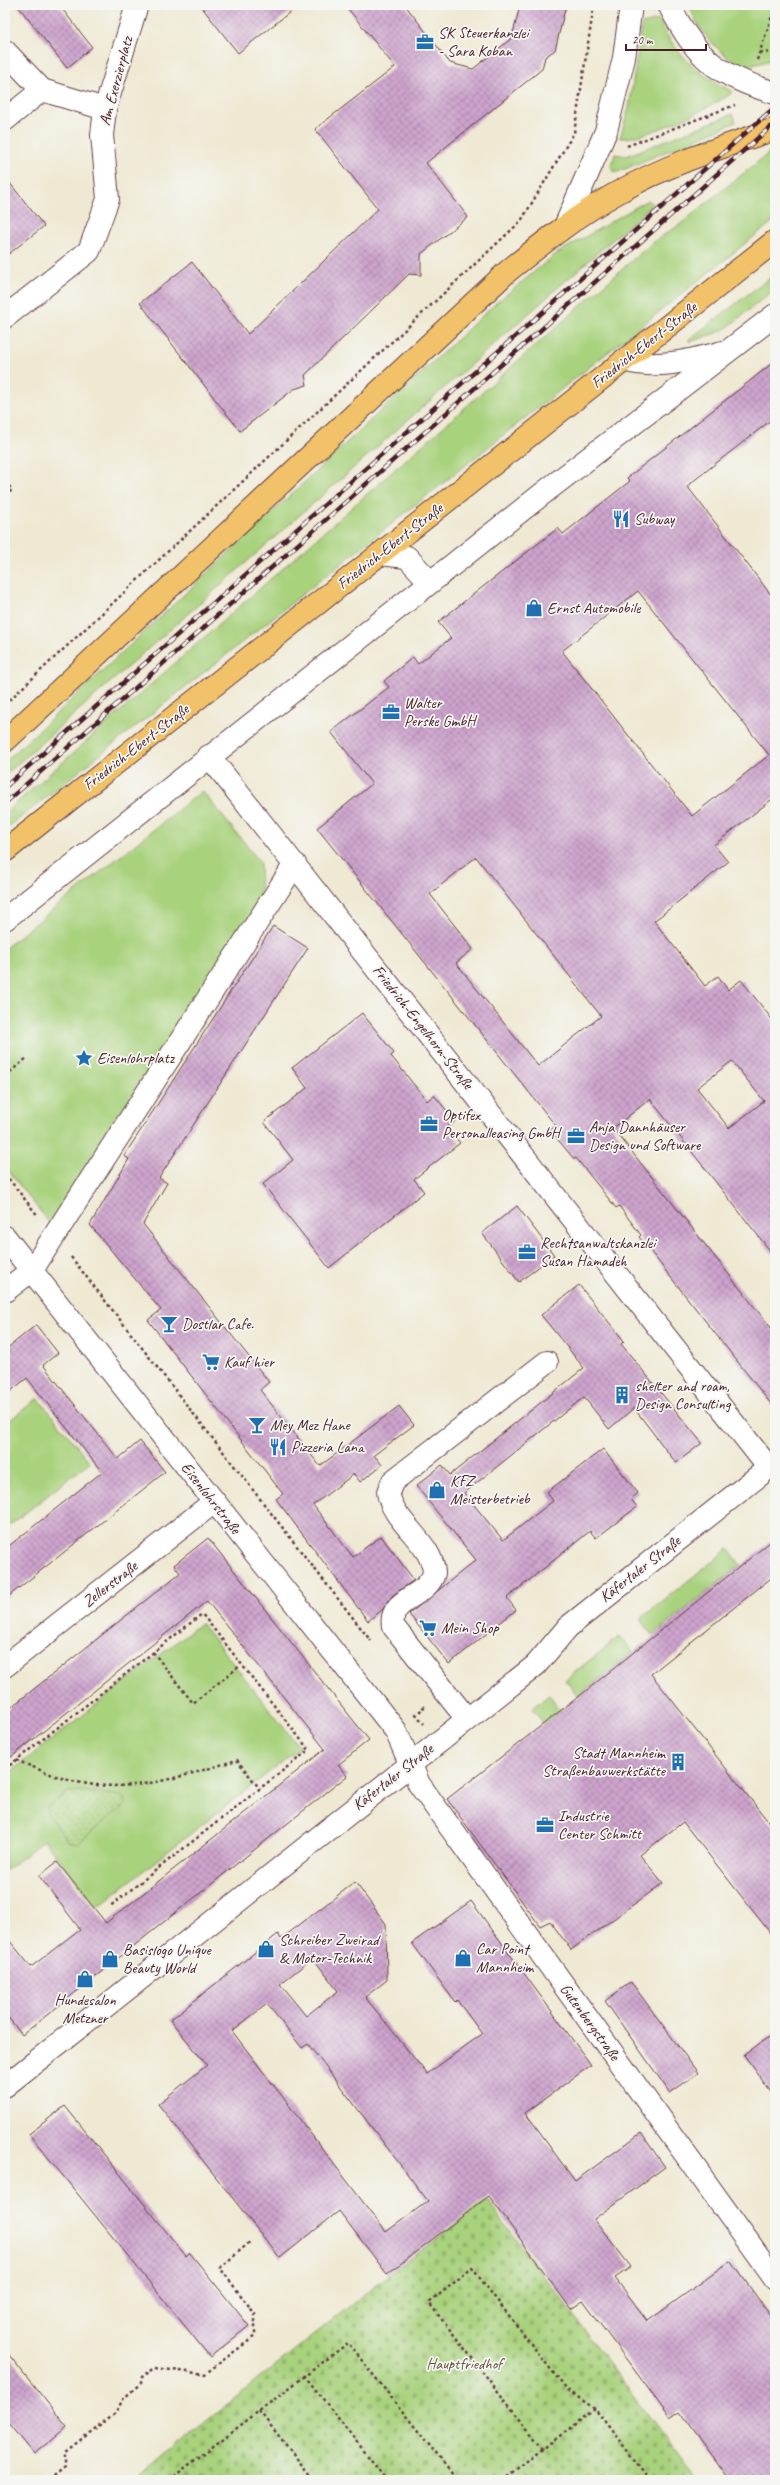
<svg xmlns="http://www.w3.org/2000/svg" width="780" height="2485" viewBox="0 0 780 2485" font-family="Caveat,sans-serif">
	<style>
		.grass { fill: #a9d27d; stroke: #7a7854 }
		.cemetery { fill: url(#cemetery-stones); stroke: #7a7854 }
		.park { fill: url(#park-dots); stroke: #7a7854 }
		.building { fill: url(#building-cross-hatch); fill-rule: evenodd }
		.lines { fill: none; stroke-linecap: round; stroke-linejoin: round }
		.minor-casing { stroke: #633d44; stroke-width: 24 }
		.major-casing { stroke: #633d44; stroke-width: 24 }
		.path { stroke: #633d44; stroke-width: 2.5; stroke-dasharray: 3 3; stroke-linecap: butt }
		.minor { stroke: #fff; stroke-width: 22 }
		.major { stroke: #f2c26a; stroke-width: 22 }
		.rail-casing { stroke: #4a1f2b; stroke-width: 4.5 }
		.rail { stroke: #f6f6f2; stroke-width: 3; stroke-dasharray: 9; stroke-linecap: butt }
		.labels { text-anchor: middle; dominant-baseline: central; stroke-width: 3.5; stroke-linejoin: round; paint-order: stroke }
		.poi-label { font-size: 16px; fill: #4a1f2b; stroke: #f6f6f2; text-anchor: start }
		.street-label { font-size: 16px; fill: #4a1f2b; stroke: #f6f6f2 }
		.park-label { font-size: 16px; fill: #654; stroke: #f6f6f2 }
	</style>
	<defs>
		<pattern id="cemetery-stones" width="16" height="16" patternUnits="userSpaceOnUse"><rect width="16" height="16" fill="#a9d27d"/><path d="M2 7V4a2 2 0 0 1 4 0v3zM10 15v-3a2 2 0 0 1 4 0v3z" fill="#93b46c"/></pattern>
		<pattern id="park-dots" width="8" height="8" patternUnits="userSpaceOnUse"><rect width="8" height="8" fill="#a9d27d"/><path d="M2 2h.1M6 6h.1" fill="none" stroke="#93b46c" stroke-width="1.8" stroke-linecap="round"/></pattern>
		<pattern id="building-cross-hatch" width="8" height="8" patternUnits="userSpaceOnUse"><rect width="8" height="8" fill="#cda4cd"/><path d="M0 0l8 8M0 8l8-8" fill="none" stroke="#a885a7"/></pattern>
	</defs>
	<rect width="100%" height="100%" fill="#f6f6f2"/>
	<filter id="ink" filterUnits="userSpaceOnUse"><feTurbulence type="fractalNoise" baseFrequency=".025" numOctaves="2"/><feDisplacementMap in="SourceGraphic" scale="8" xChannelSelector="R" yChannelSelector="G"/><feConvolveMatrix kernelMatrix="1 2 1 2 8 2 1 2 1" color-interpolation-filters="sRGB"/></filter>
	<filter id="wash" filterUnits="userSpaceOnUse"><feTurbulence type="fractalNoise" baseFrequency=".012" numOctaves="4" result="noise"/><feDisplacementMap in="SourceGraphic" scale="16" xChannelSelector="R" yChannelSelector="G"/><feGaussianBlur stdDeviation="0.9" result="paint"/><feColorMatrix in="noise" values="0 0 0 0 0 0 0 0 0 0 0 0 0 0 0 0 0 1.4 0 .05"/><feComposite in="paint" operator="in"/></filter>
	<g filter="url(#wash)">
		<rect width="100%" height="100%" fill="#efe9d3"/>
		<!-- grass -->
		<g class="grass">
			<path d="M690 5H775V59L742 68C720 53 697 32 690 5Z"/>
			<path d="M659 20C675 54 698 75 732 91V93C714 106 641 141 620 138L629 108 642 24Z"/>
			<polygon points="733,114 736,122 618,172 613,171 611,167 615,154 626,156"/>
			<polygon points="775,148 775,220 5,830 5,813 653,242 678,226"/>
			<polygon points="648,200 653,204 5,775 5,762 496,303 556,254"/>
			<polygon points="775,274 775,289 724,330 690,342 688,340"/>
			<polygon points="202,791 260,862 261,907 52,1226 5,1167 5,948"/>
			<polygon points="38,1398 90,1462 5,1529 5,1424"/>
			<polygon points="728,1549 741,1565 653,1635 640,1619"/>
			<polygon points="201,1623 300,1748 97,1907 44,1840 5,1871 5,1776"/>
			<polygon points="620,1636 633,1652 578,1696 565,1680"/>
			<polygon points="549,1695 561,1710 544,1724 532,1708"/>
		</g>
		<!-- cemetery -->
		<polygon class="cemetery" points="487,2200 697,2480 133,2480 387,2276"/>
		<!-- park -->
		<polygon class="park" points="79,1791 122,1796 126,1804 78,1843 68,1841 46,1812 47,1807 68,1792"/>
		<g id="blocks">
			<!-- building -->
			<g class="building">
				<polygon points="17,5 59,5 92,47 67,68"/>
				<polygon points="200,5 299,5 238,53"/>
				<polygon points="345,5 405,5 450,63 473,69 512,38 520,5 566,5 555,50 545,57 542,69 426,163 468,217 421,254 421,275 409,274 305,375 307,385 294,389 240,431 140,303 192,262 248,334 378,209 315,129 395,67"/>
				<polygon points="5,177 44,226 5,257"/>
				<path d="M775 361V417L687 486 775 600V797L714 845 728 862 654 921 705 986 718 976 728 990 741 980 775 1023V1257L650 1099 613 1128 775 1333V1409L639 1237 641 1235 619 1206 616 1208 576 1158 574 1159 550 1130 556 1126 317 828 372 784 331 732 389 687 384 681 413 657 418 664 451 638 438 622 558 528 563 534 630 481 627 478ZM638 591 769 755 692 816 562 651ZM476 857 601 1016 538 1066 456 963 473 949 430 894ZM732 1061 764 1101 729 1128 697 1088Z"/>
				<polygon points="273,926 308,948 159,1178 167,1183 143,1224 269,1382 260,1390 320,1466 399,1406 414,1425 374,1455 382,1465 360,1482 354,1474 313,1505 353,1557 381,1536 414,1580 393,1595 382,1610 368,1621 276,1499 283,1494 148,1320 161,1310 90,1225 129,1159 124,1156"/>
				<polygon points="362,1013 394,1053 391,1056 427,1101 434,1095 455,1121 447,1127 460,1143 414,1179 424,1192 329,1268 263,1184 293,1160 264,1122 307,1088 292,1068"/>
				<polygon points="517,1206 554,1255 519,1282 482,1233"/>
				<polygon points="579,1285 624,1341 621,1344 702,1443 676,1463 634,1408 609,1429 584,1397 464,1493 503,1540 553,1501 547,1492 603,1449 638,1493 631,1499 637,1507 596,1538 590,1531 507,1598 516,1610 449,1664 409,1614 476,1560 416,1486 442,1465 450,1475 584,1368 541,1315"/>
				<polygon points="36,1325 58,1353 43,1365 118,1459 140,1441 165,1472 5,1599 5,1549 102,1472 27,1378 5,1396 5,1350"/>
				<polygon points="208,1538 369,1740 338,1765 347,1776 22,2035 5,2013 5,1935 31,1967 80,1929 39,1876 57,1862 106,1923 325,1749 207,1601 5,1762 5,1712 180,1573 174,1565"/>
				<polygon points="775,1538 775,1575 651,1674 775,1830 775,1939 683,1822 640,1855 663,1883 571,1950 550,1921 540,1926 447,1799 582,1694"/>
				<path d="M355 1882 386 1924 387 1980 365 1997 427 2074 482 2034 457 2000 455 2002 412 1943 471 1901 591 2065 525 2113 575 2181 641 2133 665 2167 594 2219 631 2267 615 2278 648 2321 731 2261 775 2322V2480H730L680 2411 670 2418 583 2301 571 2309 489 2196 387 2274 339 2211 280 2258 158 2104 207 2065 170 2020 278 1934 281 1939ZM313 1958 338 1991 306 2016 280 1984ZM267 2004 302 2048 308 2044 428 2201 386 2232 232 2031Z"/>
				<polygon points="631,1982 698,2073 670,2093 605,2001"/>
				<polygon points="775,2032 775,2098 744,2055"/>
				<polygon points="65,2106 186,2256 190,2253 249,2326 210,2357 29,2134"/>
				<polygon points="5,2350 67,2427 34,2454 5,2418"/>
			</g>
		</g>
	</g>
	<g filter="url(#ink)">
		<use href="#blocks" fill-opacity="0" stroke="#633d44" stroke-width="1"/>
		<g class="lines">
			<!-- minor casing -->
			<g class="minor-casing">
				<g id="minor">
					<path d="M669 5C697 59 717 75 775 93"/>
					<polyline points="5,51 42,90 105,109"/>
					<polyline points="5,120 42,90"/>
					<polyline points="566,224 606,131 624,58 631,5"/>
					<polyline points="5,317 89,251 108,199 102,135 105,109 137,5"/>
					<path d="M624 360C656 370 692 360 723 352"/>
					<polyline points="380,554 407,557 430,582"/>
					<polyline points="209,756 769,1468"/>
					<polyline points="5,919 546,491 775,315"/>
					<polyline points="5,1237 396,1731 419,1784 775,2279"/>
					<polyline points="5,1291 32,1270 295,864"/>
					<polyline points="5,1666 214,1502"/>
					<path d="M467 1719 393 1626C388 1598 428 1597 434 1573 433 1543 392 1522 388 1492L393 1481 547 1362"/>
					<polyline points="5,2086 536,1665 568,1627 775,1463"/>
				</g>
			</g>
			<!-- major casing -->
			<g class="major-casing">
				<g id="major">
					<path d="M5 741 508 271C543 243 577 215 617 193 666 165 722 147 775 129"/>
					<polyline points="5,851 775,241"/>
				</g>
			</g>
			<!-- path -->
			<g class="path">
				<polyline points="760,52 775,53"/>
				<polyline points="757,60 775,7"/>
				<polyline points="627,146 735,105"/>
				<polyline points="5,481 12,490 5,496"/>
				<polyline points="5,704 521,221 574,133 594,5"/>
				<polyline points="5,1076 27,1058"/>
				<polyline points="5,1174 38,1216"/>
				<polyline points="71,1257 371,1641"/>
				<polyline points="153,1652 193,1703 241,1665"/>
				<polyline points="422,1706 424,1708 416,1714 424,1724"/>
				<path d="M16 1760C38 1769 59 1779 82 1783 137 1793 186 1775 237 1760L260 1789"/>
				<polyline points="5,1769 202,1614 309,1750 109,1907"/>
				<polyline points="304,2375 387,2480"/>
				<polyline points="259,2411 314,2480"/>
				<polyline points="543,2449 429,2303 472,2268 566,2389 595,2409 650,2480"/>
				<polyline points="49,2480 65,2467 65,2452 115,2413 124,2398 141,2383 142,2377 155,2368 205,2374 255,2336 255,2314 220,2268 251,2241"/>
				<polyline points="169,2480 348,2343 457,2480"/>
				<polyline points="502,2480 595,2409"/>
			</g>
			<!-- minor -->
			<use href="#minor" class="minor"/>
			<!-- major -->
			<use href="#major" class="major"/>
			<!-- rail casing -->
			<g class="rail-casing">
				<g id="rail">
					<polyline points="5,787 775,107"/>
					<polyline points="5,803 775,123"/>
				</g>
			</g>
			<!-- rail -->
			<use href="#rail" class="rail"/>
		</g>
	</g>
	<!-- icons -->
	<defs>
		<g id="office-bare" transform="scale(1.38)"><path d="M-6-3h4V-5.5h4V-3h4V5H-6ZM-1-4.5V-3h2v-1.5ZM-6 0V1H6V0Z" fill="#1f6fb2" stroke="#f6f6f2" stroke-width="2.5" paint-order="stroke"/></g>
		<g id="restaurant-bare" transform="scale(1.38)"><path d="M-5-6h1v4h1v-4h1v4h1v-4h1v5L-1.5 .5V6h-2V.5L-5-1ZM5-6V6H3V1.5H1.5Q1.5-4 5-6Z" fill="#1f6fb2" stroke="#f6f6f2" stroke-width="2.5" paint-order="stroke"/></g>
		<g id="shop-bare" transform="scale(1.38)"><path d="M-5-2.5h2.3a2.7 3.5 0 0 1 5.4 0H5L5.5 6h-11ZM-1.5-2.5h3a1.5 2.3 0 0 0-3 0Z" fill="#1f6fb2" stroke="#f6f6f2" stroke-width="2.5" paint-order="stroke"/></g>
		<g id="sight-bare" transform="scale(1.38)"><path d="M0-6L1.8-2.2L6-1.7L2.9 1.2L3.7 5.4L0 3.3L-3.7 5.4L-2.9 1.2L-6-1.7L-1.8-2.2Z" fill="#1f6fb2" stroke="#f6f6f2" stroke-width="2.5" paint-order="stroke"/></g>
		<g id="bar-bare" transform="scale(1.38)"><path d="M-6-5H6L.8 .8V4.5H3.5V6h-7V4.5H-.8V.8Z" fill="#1f6fb2" stroke="#f6f6f2" stroke-width="2.5" paint-order="stroke"/></g>
		<g id="supermarket-bare" transform="scale(1.38)"><path d="M-6-5.5h2.5l.6 2H6L4.5 2H-2.5L-4.4-4H-6ZM-1.5 3.2a1.3 1.3 0 1 0 .1 0ZM3 3.2a1.3 1.3 0 1 0 .1 0Z" fill="#1f6fb2" stroke="#f6f6f2" stroke-width="2.5" paint-order="stroke"/></g>
		<g id="building-bare" transform="scale(1.38)"><path d="M-4-6H4V6H1V3H-1V6H-4ZM-2.5-4.3h1.7v1.8h-1.7ZM.8-4.3h1.7v1.8H.8ZM-2.5-1h1.7V.8h-1.7ZM.8-1h1.7V.8H.8Z" fill="#1f6fb2" stroke="#f6f6f2" stroke-width="2.5" paint-order="stroke"/></g>
	</defs>
	<g fill-rule="evenodd">
		<use href="#office-bare" x="425" y="42"/>
		<use href="#restaurant-bare" x="621" y="519"/>
		<use href="#shop-bare" x="534" y="608"/>
		<use href="#office-bare" x="391" y="712"/>
		<use href="#sight-bare" x="84" y="1058"/>
		<use href="#office-bare" x="429" y="1124"/>
		<use href="#office-bare" x="576" y="1136"/>
		<use href="#office-bare" x="527" y="1252"/>
		<use href="#bar-bare" x="169" y="1324"/>
		<use href="#supermarket-bare" x="211" y="1362"/>
		<use href="#building-bare" x="622" y="1395"/>
		<use href="#bar-bare" x="257" y="1425"/>
		<use href="#restaurant-bare" x="278" y="1447"/>
		<use href="#shop-bare" x="437" y="1490"/>
		<use href="#supermarket-bare" x="428" y="1628"/>
		<use href="#building-bare" x="678" y="1762"/>
		<use href="#office-bare" x="545" y="1825"/>
		<use href="#shop-bare" x="266" y="1949"/>
		<use href="#shop-bare" x="463" y="1958"/>
		<use href="#shop-bare" x="110" y="1959"/>
		<use href="#shop-bare" x="85" y="1979"/>
	</g>
	<g class="labels">
		<!-- poi labels -->
		<g class="poi-label">
			<text x="438" y="33">SK Steuerkanzlei<tspan x="438" dy="18">- Sara Koban</tspan></text>
			<text x="634" y="519">Subway</text>
			<text x="547" y="608">Ernst Automobile</text>
			<text x="404" y="703">Walter<tspan x="404" dy="18">Perske GmbH</tspan></text>
			<text x="97" y="1058">Eisenlohrplatz</text>
			<text x="442" y="1115">Optifex<tspan x="442" dy="18">Personalleasing GmbH</tspan></text>
			<text x="589" y="1127">Anja Dannhäuser<tspan x="589" dy="18">Design und Software</tspan></text>
			<text x="540" y="1243">Rechtsanwaltskanzlei<tspan x="540" dy="18">Susan Hamadeh</tspan></text>
			<text x="182" y="1324">Dostlar Cafe.</text>
			<text x="224" y="1362">Kauf hier</text>
			<text x="635" y="1386">shelter and roam,<tspan x="635" dy="18">Design Consulting</tspan></text>
			<text x="270" y="1425">Mey Mez Hane</text>
			<text x="291" y="1447">Pizzeria Lana</text>
			<text x="450" y="1481">KFZ<tspan x="450" dy="18">Meisterbetrieb</tspan></text>
			<text x="441" y="1628">Mein Shop</text>
			<text x="665" y="1753" text-anchor="end">Stadt Mannheim<tspan x="665" dy="18">Straßenbauwerkstätte</tspan></text>
			<text x="558" y="1816">Industrie<tspan x="558" dy="18">Center Schmitt</tspan></text>
			<text x="279" y="1940">Schreiber Zweirad<tspan x="279" dy="18">&amp; Motor-Technik</tspan></text>
			<text x="476" y="1949">Car Point<tspan x="476" dy="18">Mannheim</tspan></text>
			<text x="123" y="1950">Basislogo Unique<tspan x="123" dy="18">Beauty World</tspan></text>
			<text x="85" y="2000" text-anchor="middle">Hundesalon<tspan x="85" dy="18">Metzner</tspan></text>
		</g>
		<!-- street labels -->
		<g class="street-label">
			<text transform="translate(116 81) rotate(-75)">Am Exerzierplatz</text>
			<text transform="translate(644 345) rotate(-38)">Friedrich-Ebert-Straße</text>
			<text transform="translate(390 546) rotate(-38)">Friedrich-Ebert-Straße</text>
			<text transform="translate(136 747) rotate(-38)">Friedrich-Ebert-Straße</text>
			<text transform="translate(423 1027) rotate(52)">Friedrich-Engelhorn-Straße</text>
			<text transform="translate(211 1498) rotate(52)">Eisenlohrstraße</text>
			<text transform="translate(640 1569) rotate(-38)">Käfertaler Straße</text>
			<text transform="translate(110 1584) rotate(-38)">Zellerstraße</text>
			<text transform="translate(393 1777) rotate(-38)">Käfertaler Straße</text>
			<text transform="translate(590 2022) rotate(54)">Gutenbergstraße</text>
		</g>
		<!-- park labels -->
		<g class="park-label">
			<text x="464" y="2364">Hauptfriedhof</text>
		</g>
	</g>
	<!-- margin -->
	<rect width="780" height="2485" fill="none" stroke="#f6f6f2" stroke-width="20"/>
	<!-- scale -->
	<path d="M626 44v6h80v-6" fill="none" stroke="#4a1f2b" stroke-width="2"/>
	<text x="632" y="44" font-size="12" fill="#4a1f2b" stroke="#f6f6f2" stroke-width="3" paint-order="stroke">20 m</text>
</svg>
